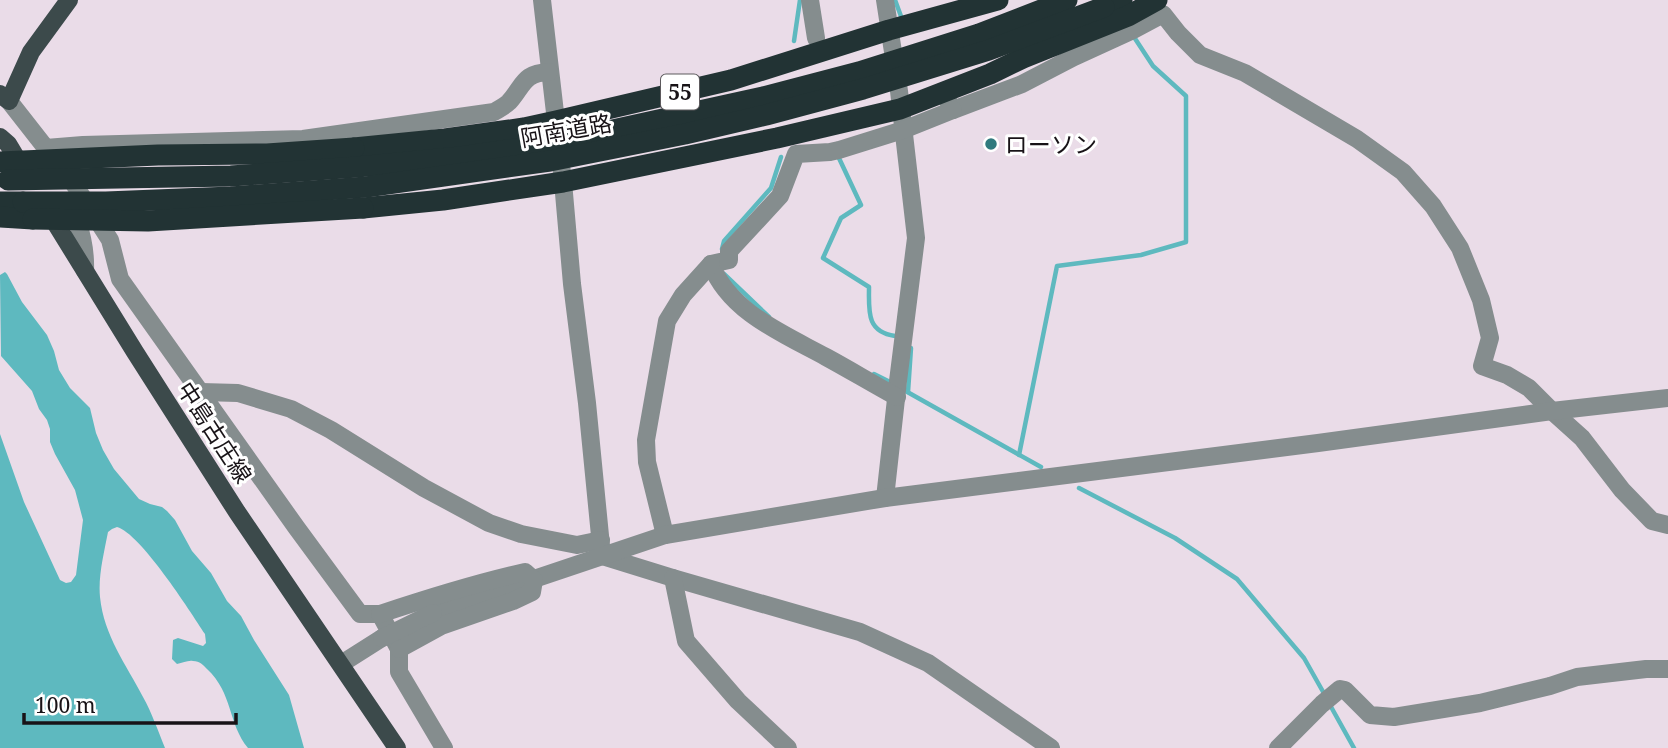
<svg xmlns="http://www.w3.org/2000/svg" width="1668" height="748" viewBox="0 0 1668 748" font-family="'Noto Serif','Noto Sans JP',serif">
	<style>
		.water { fill: #5eb9bf }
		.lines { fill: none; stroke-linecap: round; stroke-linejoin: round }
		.stream { stroke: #5eb9bf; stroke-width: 4.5 }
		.minor { stroke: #858d8e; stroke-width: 18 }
		.major { stroke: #3c4a4b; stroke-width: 18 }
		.highway { stroke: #223334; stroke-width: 21 }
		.minor-bridge { stroke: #858d8e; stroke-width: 18 }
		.highway-bridge { stroke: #223334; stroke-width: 21 }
		.poi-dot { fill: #307a7e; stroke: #fff; stroke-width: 2.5 }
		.labels { text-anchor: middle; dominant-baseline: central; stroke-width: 6; stroke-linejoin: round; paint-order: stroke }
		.shield { fill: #fff; stroke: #5d5a5d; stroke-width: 2 }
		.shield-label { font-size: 21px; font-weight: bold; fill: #181317 }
		.street-label { font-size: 23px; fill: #181317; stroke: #fff }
		.poi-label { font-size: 23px; fill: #181317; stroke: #fff; text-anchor: start }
	</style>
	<rect width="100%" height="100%" fill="#eadce8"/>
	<!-- water -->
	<path class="water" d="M5 272 7 274 22 302 47 335 54 351 59 370 70 388 90 408 96 433 103 450 114 469 139 499 150 504 162 507 167 511 175 520 192 551 211 573 227 601 241 616 254 640 289 695 304 748H248C228 724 233 693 207 669 203 665 200 661 193 661 188 660 183 663 177 664L172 659 173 640 178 638 203 646 206 643 205 634C190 611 140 533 117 527L112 529 108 532C104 553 98 576 100 597 104 636 126 664 143 697 152 713 158 731 165 748H0V434L24 502 60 580 66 583 71 582 76 575 83 520 75 490 55 454 50 442V429L47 420 39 409 32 391 1 356 0 275Z"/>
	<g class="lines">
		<!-- stream -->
		<g class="stream">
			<polyline points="895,0 902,19"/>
			<polyline points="794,41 800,0"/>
			<path d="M838 156 861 205 841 218 823 258 869 287C869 311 866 332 895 336"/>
			<polyline points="722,249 724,241 771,188 781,157"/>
			<polyline points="724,274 769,317"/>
			<polyline points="874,374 892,383"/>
			<polyline points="902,389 1041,467"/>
			<polyline points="908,392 911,348"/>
			<polyline points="1019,455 1057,266 1141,255 1186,242 1186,96 1153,66 1134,37"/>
			<polyline points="1079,488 1175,538 1237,579 1304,658 1326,697"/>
			<polyline points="1330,705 1354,748"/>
		</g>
		<!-- minor -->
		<g class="minor">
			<polyline points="542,0 563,182 572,284 587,403 602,556 673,578 860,632 928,663 1051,748"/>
			<polyline points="810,0 816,38"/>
			<polyline points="885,0 899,91 916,238 898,381 885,498"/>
			<polyline points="943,92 953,110 1022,84 1074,57 1133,30 1163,14 1178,33 1200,55 1245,73 1357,139 1403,172 1433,206 1460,248 1481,300 1490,338 1482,366 1507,375 1529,388 1552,411 1582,438 1622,490 1652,521 1668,525"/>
			<polyline points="9,101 74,184 110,240 120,279 296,527 360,614 380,614 399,649 399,672 444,748"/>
			<path d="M46 148 83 145 303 139 494 112C499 109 505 106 509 102 524 85 523 73 549 72"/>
			<path d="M73 207C80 229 86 247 85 271"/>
			<polyline points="201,392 238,393 291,409 331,430 424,488 489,523 521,534 577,545 601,540"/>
			<path d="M897 397C873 384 850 370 826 357 784 334 729 312 711 264L729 260V251L780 196 796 154 830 152 839 150 903 130 953 110"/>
			<polyline points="665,535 647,462 646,440 667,321 683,295 711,264"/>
			<polyline points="673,578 686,641 738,701 788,748"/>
			<polyline points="433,613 665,535 885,498 1318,443 1552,411 1668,398"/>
			<path d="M380 614C428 598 476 583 525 572L534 580 532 592 513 601 441 626 399 649"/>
			<polyline points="341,664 382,638"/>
			<polyline points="1278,748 1322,704 1340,689 1345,690 1370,715 1394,717 1480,703 1550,686 1577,677 1646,669 1668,669"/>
		</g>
		<!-- major -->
		<g class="major">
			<polyline points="0,94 9,101 31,52 69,0"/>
			<polyline points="0,137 8,144 23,169"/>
			<polyline points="48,211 135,352 237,512 397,748"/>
		</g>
		<!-- highway -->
		<g class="highway">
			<polyline points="1104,7 1122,0"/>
			<polyline points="354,148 445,139 524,128 556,121 731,80 889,30 998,0"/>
			<polyline points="0,202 23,202"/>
			<polyline points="363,208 443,200 563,182 777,138 900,109 990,74 1023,58 1128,16 1157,0"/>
			<polyline points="0,217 33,219"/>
		</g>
		<!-- minor-bridge -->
		<polyline class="minor-bridge" points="382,638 433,613"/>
		<!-- highway-bridge -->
		<g class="highway-bridge">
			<polyline points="0,162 158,155 267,154 354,148"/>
			<polyline points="8,180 231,176 357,167 460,157 549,144 763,97 859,72 979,34 1067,0"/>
			<polyline points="23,202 106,202 231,197 366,187 550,161 685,134 766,115 863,89 989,50 1104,7"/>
			<polyline points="33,219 148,221 363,208"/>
		</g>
	</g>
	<!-- markers -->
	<circle class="poi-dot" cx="991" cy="144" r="7"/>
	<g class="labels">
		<!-- shield labels -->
		<rect class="shield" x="661" y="74.5" width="38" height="35" rx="5"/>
		<g class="shield-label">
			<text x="680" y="92">55</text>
		</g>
		<!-- street labels -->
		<g class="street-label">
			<text transform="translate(566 130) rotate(-10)">阿南道路</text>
			<text transform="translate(215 432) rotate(57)">中島古庄線</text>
		</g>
		<!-- poi labels -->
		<g class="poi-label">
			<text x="1005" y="144">ローソン</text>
		</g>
	</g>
	<!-- scale -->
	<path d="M24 713v10h212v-10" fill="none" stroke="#181317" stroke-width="3.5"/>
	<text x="35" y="713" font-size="21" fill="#181317" stroke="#ffffff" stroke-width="5" paint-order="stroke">100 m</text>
</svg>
